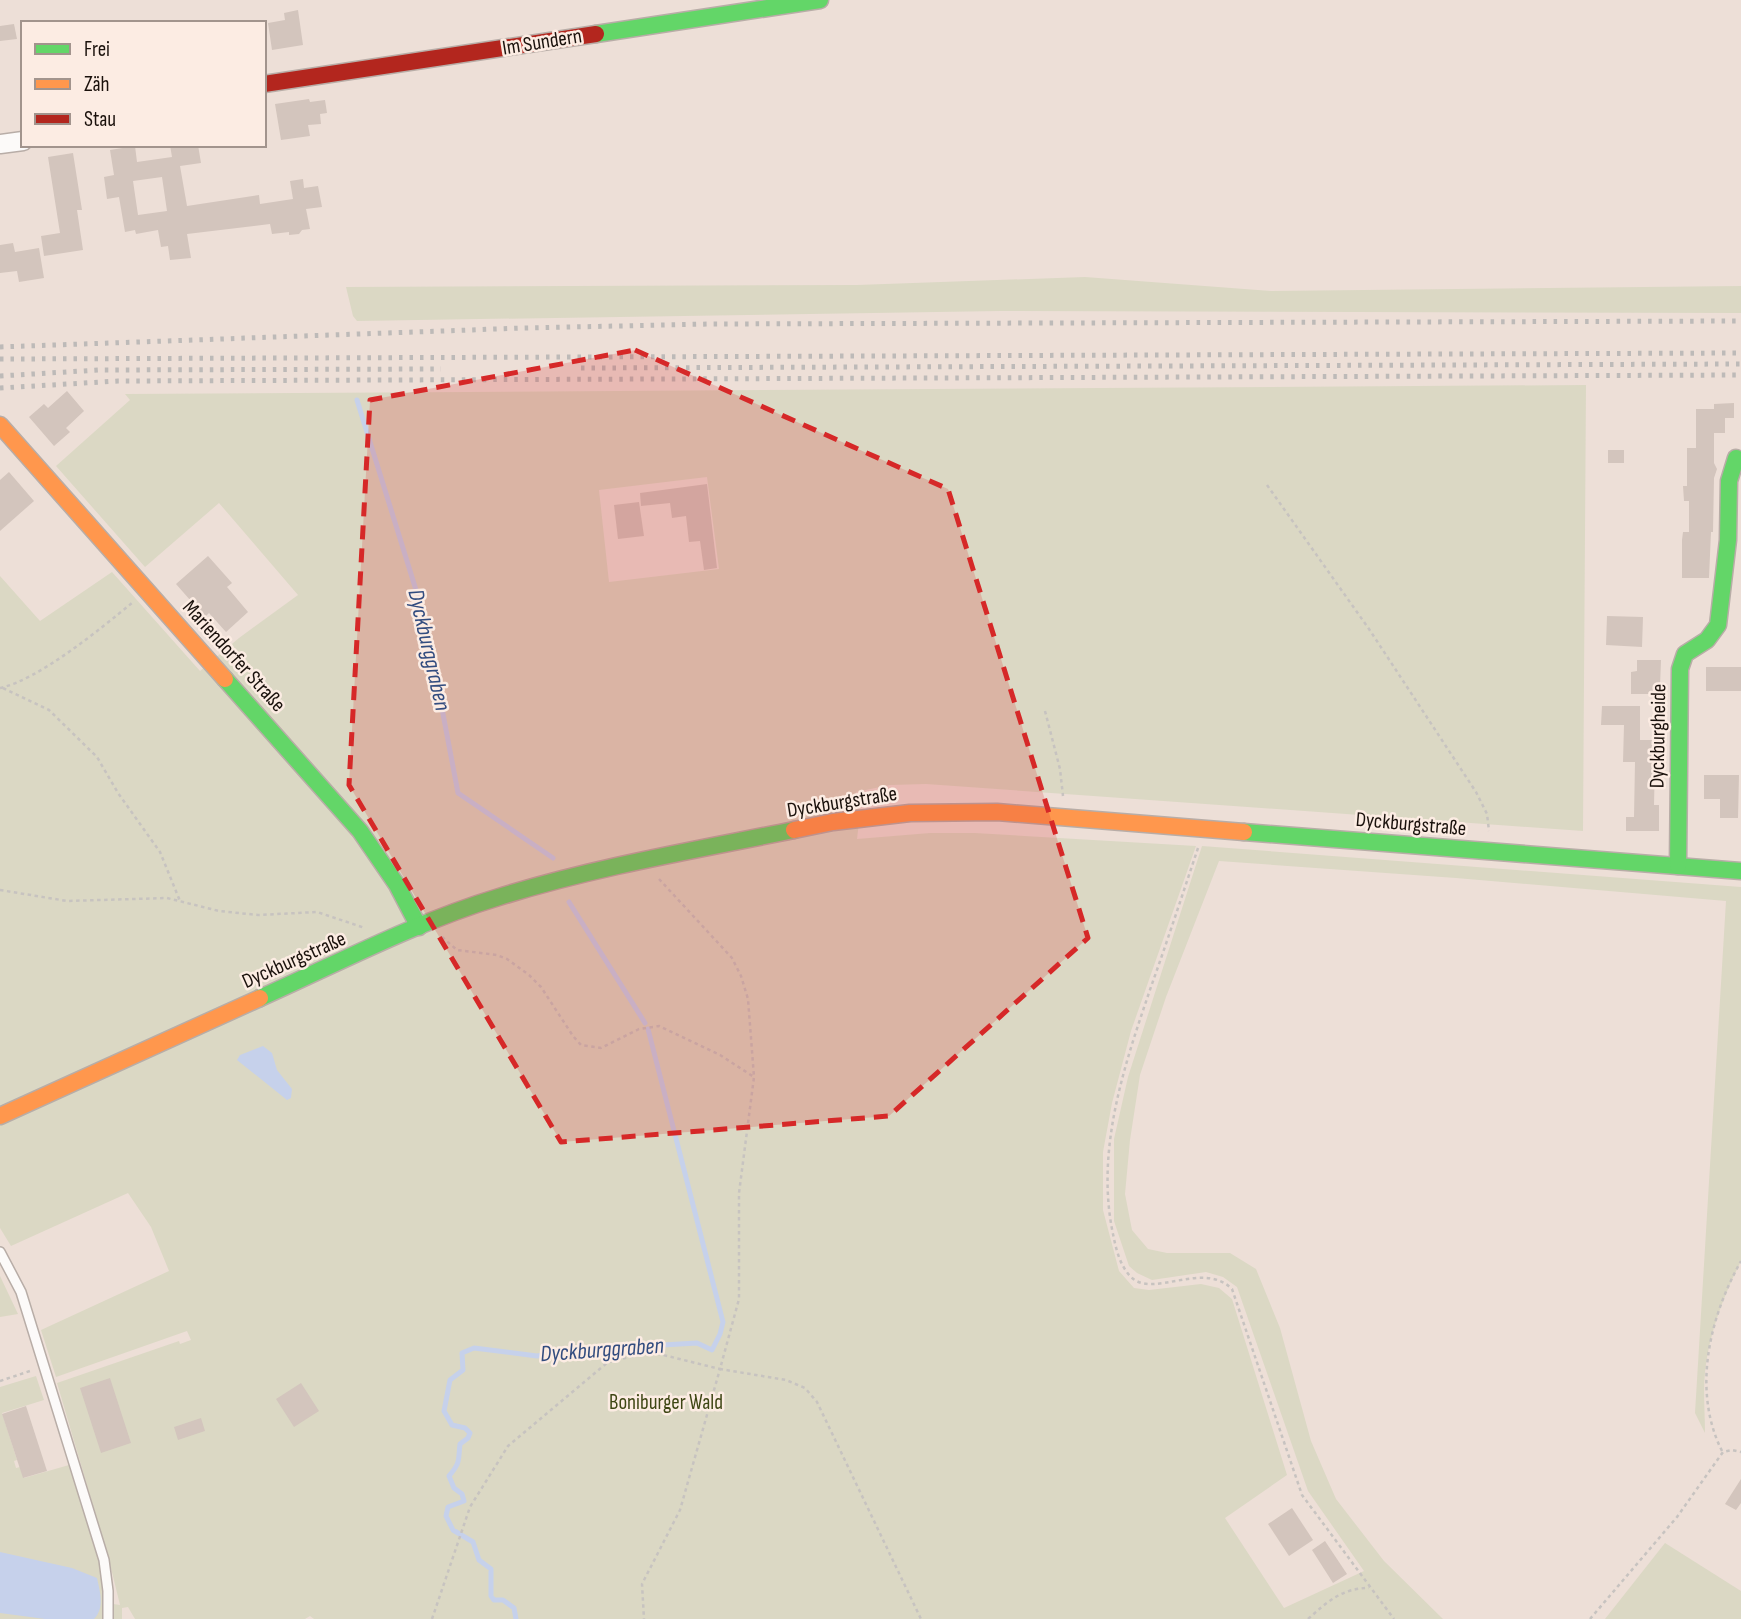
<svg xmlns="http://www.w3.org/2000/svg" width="1741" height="1619" viewBox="0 0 1741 1619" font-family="'Sofia Sans Condensed',sans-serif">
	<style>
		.green { fill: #dbd8c4; fill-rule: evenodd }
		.water { fill: #c6d1eb }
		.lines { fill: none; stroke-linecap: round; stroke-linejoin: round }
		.stream { stroke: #c6d1eb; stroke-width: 5 }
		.building { fill: #d3c5bd; fill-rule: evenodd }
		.lane-casing { stroke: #b8ada7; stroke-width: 12 }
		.street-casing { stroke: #b8ada7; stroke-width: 21 }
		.fast-casing { stroke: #b8ada7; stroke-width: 19 }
		.slow-casing { stroke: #b8ada7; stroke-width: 19 }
		.jam-casing { stroke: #b8ada7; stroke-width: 19 }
		.path { stroke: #c7c3c0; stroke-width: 2.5; stroke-dasharray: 3.5 3.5; stroke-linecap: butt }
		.lane { stroke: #fcfaf9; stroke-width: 9 }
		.street { stroke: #fcfaf9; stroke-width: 18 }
		.fast { stroke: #63d668; stroke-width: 16 }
		.slow { stroke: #ff974d; stroke-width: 16 }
		.jam { stroke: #b3261e; stroke-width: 16 }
		.rail { stroke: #bdbab8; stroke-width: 5; stroke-dasharray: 3.5 7; stroke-linecap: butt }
		.marked { fill: #d62828; fill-opacity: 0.2; stroke: #d62828; stroke-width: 5; stroke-dasharray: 14 9; stroke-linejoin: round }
		.labels { text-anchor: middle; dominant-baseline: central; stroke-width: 5; stroke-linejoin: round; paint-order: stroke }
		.street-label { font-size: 21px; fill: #1a110c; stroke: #fcece3 }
		.park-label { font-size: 21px; fill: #3e4614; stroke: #fcece3 }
		.water-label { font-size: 23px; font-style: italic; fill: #324c7f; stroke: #fcece3 }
	</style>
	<rect width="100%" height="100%" fill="#eddfd7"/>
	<!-- green -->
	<g class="green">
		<polygon points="1085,277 1271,291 1741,286 1741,313 1000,311 357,321 353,316 346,287 857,285"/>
		<path d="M1586 385 1583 831 926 784 890 785 856 792 860 815 857 839 930 833H975L1196 846 1131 1031 1112 1103 1103 1152V1210L1119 1271 1134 1288 1149 1290 1201 1284 1219 1288 1232 1299 1287 1475 1225 1518 1284 1608 1364 1571 1308 1491 1237 1287 1223 1277 1206 1272 1152 1280 1137 1273 1129 1266 1114 1221V1139L1128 1077 1202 846 1741 887V1261C1724 1295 1709 1333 1705 1372 1703 1392 1705 1413 1705 1433L1695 1413 1726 901 1456 878 1219 861 1166 997 1140 1075 1130 1140 1125 1194 1132 1230 1148 1249 1167 1253H1230L1256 1269 1280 1328 1311 1441 1336 1499 1384 1561 1443 1619H314L310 1616 305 1619H135L128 1607 122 1608V1619H0V1387L36 1376 44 1400 2 1413 17 1460 14 1461 16 1468 20 1467 24 1478 69 1465 76 1476 100 1560 106 1603 120 1605 109 1560 57 1383 179 1341 180 1344 191 1340 187 1331 56 1377 41 1330 169 1271 151 1227 128 1193 11 1246 0 1228V576L40 621 112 572 200 671 239 638 298 595 219 503 145 567 56 466 130 400 125 394ZM707 477 719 569 609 582 599 490Z"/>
		<polygon points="0,1276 18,1314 0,1317"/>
		<polygon points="1665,1543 1741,1591 1741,1619 1605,1619"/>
	</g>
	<!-- water -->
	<g class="water">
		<polygon points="263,1046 272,1053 277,1070 292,1089 291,1098 287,1100 237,1060 240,1055"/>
		<path d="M0 1552 72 1568 97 1578C100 1592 105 1608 94 1619H45L0 1613Z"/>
	</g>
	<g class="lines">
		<!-- stream -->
		<g class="stream">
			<polyline points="357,400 425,619 458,793 553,858"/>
			<polyline points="569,902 645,1023"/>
			<path d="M516 1619 514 1608 503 1600H494L491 1596V1569L479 1560 473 1542 453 1530 446 1516 448 1507 464 1501 462 1494 454 1488 449 1476C461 1462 458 1460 460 1444L468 1438 470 1433 465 1428 452 1425 444 1411 450 1380 463 1370 462 1353 474 1348 537 1356 577 1350 697 1343 712 1350 720 1334 723 1322 648 1029"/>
		</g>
	</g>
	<!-- building -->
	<g class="building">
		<polygon points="298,10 303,45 272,50 268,23 285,20 284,13"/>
		<polygon points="14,24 17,39 0,41 0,26"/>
		<polygon points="309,99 310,102 325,100 327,113 320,114 321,124 308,125 310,136 281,140 275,104"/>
		<path d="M170 145H198L201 163 180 166 187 206 259 195 260 204 293 199 290 181 303 179 304 188 318 186 322 207 306 209 310 229 302 230 299 234 289 235V232L272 234 270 224 187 234 191 258 170 260 168 246 161 247 158 230 136 234 135 230 125 232 119 197 107 199 104 177 114 175 110 150 135 146 137 162 172 157ZM162 177 167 211 138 215 133 181Z"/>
		<polygon points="73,153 82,210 77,210 83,250 44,256 41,236 60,233 48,157"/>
		<polygon points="13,243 15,252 39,248 44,278 19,282 17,271 0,273 0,245"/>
		<polygon points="67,391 84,411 66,428 70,432 54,446 29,417 44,404 48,408"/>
		<polygon points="1734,403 1734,418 1725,418 1725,433 1714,433 1714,463 1717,469 1714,478 1713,532 1711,532 1709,578 1682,578 1682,540 1683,532 1689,532 1689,501 1684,501 1683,486 1687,486 1687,448 1696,448 1696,409 1714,409 1714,404"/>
		<rect x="1608" y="450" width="16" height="13"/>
		<polygon points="9,472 34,501 0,531 0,480"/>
		<polygon points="707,484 717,568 704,570 700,541 689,542 686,516 672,518 670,503 641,506 640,493"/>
		<polygon points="639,502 644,536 618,539 614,505"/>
		<polygon points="208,556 232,583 227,587 248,612 226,632 209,613 205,617 176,584"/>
		<polygon points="1607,616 1643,617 1642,647 1606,645"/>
		<polygon points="1637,660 1661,660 1660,686 1655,686 1654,694 1631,694 1631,672 1637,671"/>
		<rect x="1706" y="667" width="35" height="24"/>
		<polygon points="1602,706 1640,706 1640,740 1659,740 1659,762 1655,761 1654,805 1659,805 1659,831 1626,831 1626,817 1634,817 1635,762 1623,762 1624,725 1601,725"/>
		<polygon points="1704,775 1739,775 1738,818 1720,818 1720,799 1704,799"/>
		<polygon points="110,1378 131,1443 101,1453 80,1388"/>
		<polygon points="301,1383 319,1411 294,1427 276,1399"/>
		<polygon points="26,1406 47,1471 23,1478 2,1414"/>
		<polygon points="201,1418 205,1431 178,1440 174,1427"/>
		<polygon points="1741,1479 1741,1503 1736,1510 1725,1504"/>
		<polygon points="1292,1508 1313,1540 1289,1556 1268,1524"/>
		<polygon points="1325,1541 1347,1574 1333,1583 1312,1550"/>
	</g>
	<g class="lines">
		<!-- lane casing -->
		<g class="lane-casing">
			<polyline id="lane" points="0,1252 21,1292 104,1560 108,1591 108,1619"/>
		</g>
		<!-- street casing -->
		<g class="street-casing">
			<polyline id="street" points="0,144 23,141"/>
		</g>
		<!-- fast casing -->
		<g class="fast-casing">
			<g id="fast">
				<polyline points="596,34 820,0"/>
				<polyline points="225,679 360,831 397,885 419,927"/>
				<polyline points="1244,832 1741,871"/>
				<polyline points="1678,866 1680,669 1685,654 1707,640 1718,625 1728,540 1729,481 1736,458"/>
				<path d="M260 998C338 963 416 922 499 897 595 867 695 850 794 830"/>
			</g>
		</g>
		<!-- slow casing -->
		<g class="slow-casing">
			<g id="slow">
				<polyline points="0,425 225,679"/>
				<polyline points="794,830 833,822 910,813 997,812 1244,832"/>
				<polyline points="0,1116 260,998"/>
			</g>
		</g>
		<!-- jam casing -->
		<g class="jam-casing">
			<polyline id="jam" points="264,84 596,34"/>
		</g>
		<!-- path -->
		<g class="path">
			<polyline points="1267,485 1369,629 1476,792 1487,814 1489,831"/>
			<path d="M0 688C40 679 100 629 132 603"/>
			<polyline points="3,688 49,710 97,757 118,793 160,852 180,901"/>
			<polyline points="1045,711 1060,769 1063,796"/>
			<path d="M1198 848C1183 893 1168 939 1152 984 1125 1063 1095 1149 1113 1234 1116 1249 1120 1266 1131 1277 1153 1299 1203 1260 1232 1289L1302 1495 1394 1619"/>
			<polyline points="659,879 732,958 741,976 748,999 754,1077 739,1193 739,1299 720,1369 786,1380 805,1388 817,1402 921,1619"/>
			<polyline points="0,890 67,901 167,898 219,911 258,915 317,912 365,928"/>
			<polyline points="442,937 457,950 497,955 507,959 529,975 541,987 573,1036 581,1045 601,1048 639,1029 659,1026 720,1055 754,1077"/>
			<polyline points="0,1381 33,1370"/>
			<path d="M1722 1451C1692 1391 1709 1318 1741 1261"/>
			<polyline points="432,1619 470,1507 508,1446 608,1362 651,1352 720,1369 680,1510 642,1584 644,1619"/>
			<path d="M1308 1619C1327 1602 1342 1588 1369 1588"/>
			<polyline points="1590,1619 1677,1517 1723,1452 1732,1450 1741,1452"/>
		</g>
		<!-- lane -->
		<use href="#lane" class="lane"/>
		<!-- street -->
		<use href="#street" class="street"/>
		<!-- fast -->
		<use href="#fast" class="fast"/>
		<!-- slow -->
		<use href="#slow" class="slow"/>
		<!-- jam -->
		<use href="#jam" class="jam"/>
		<!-- rail -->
		<g class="rail">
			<polyline points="0,347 524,328 710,324 1741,321"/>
			<polyline points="0,359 1741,353"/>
			<polyline points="581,368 1741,364"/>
			<polyline points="0,376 99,370 441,369"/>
			<polyline points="0,388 118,381 1741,375"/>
		</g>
	</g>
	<!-- marked area -->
	<path class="marked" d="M635 350 948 489 1088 938 889 1116 561 1142 349 785 370 400Z"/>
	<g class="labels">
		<!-- street labels -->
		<g class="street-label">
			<text transform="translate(542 42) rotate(-9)">Im Sundern</text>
			<text transform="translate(234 656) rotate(48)">Mariendorfer Straße</text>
			<text transform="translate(1658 736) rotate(-89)">Dyckburgheide</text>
			<text transform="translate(842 802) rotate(-9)">Dyckburgstraße</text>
			<text transform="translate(1411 824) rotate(5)">Dyckburgstraße</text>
			<text transform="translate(294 960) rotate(-24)">Dyckburgstraße</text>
		</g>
		<!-- park labels -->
		<g class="park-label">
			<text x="666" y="1402">Boniburger Wald</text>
		</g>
		<!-- water labels -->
		<g class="water-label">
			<text transform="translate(429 650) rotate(77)">Dyckburggraben</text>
			<text transform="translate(602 1350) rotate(-4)">Dyckburggraben</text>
		</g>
	</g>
	<!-- legend -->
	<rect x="21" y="21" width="245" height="126" fill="#fcece3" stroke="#a2948d" stroke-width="2"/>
	<rect x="35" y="44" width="35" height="10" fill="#63d668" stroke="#a2948d" stroke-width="2"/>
	<text x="84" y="56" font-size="21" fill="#1a110c">Frei</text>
	<rect x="35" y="79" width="35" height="10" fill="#ff974d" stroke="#a2948d" stroke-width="2"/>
	<text x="84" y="91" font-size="21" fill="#1a110c">Zäh</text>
	<rect x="35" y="114" width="35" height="10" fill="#b3261e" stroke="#a2948d" stroke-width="2"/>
	<text x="84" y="126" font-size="21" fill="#1a110c">Stau</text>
</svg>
